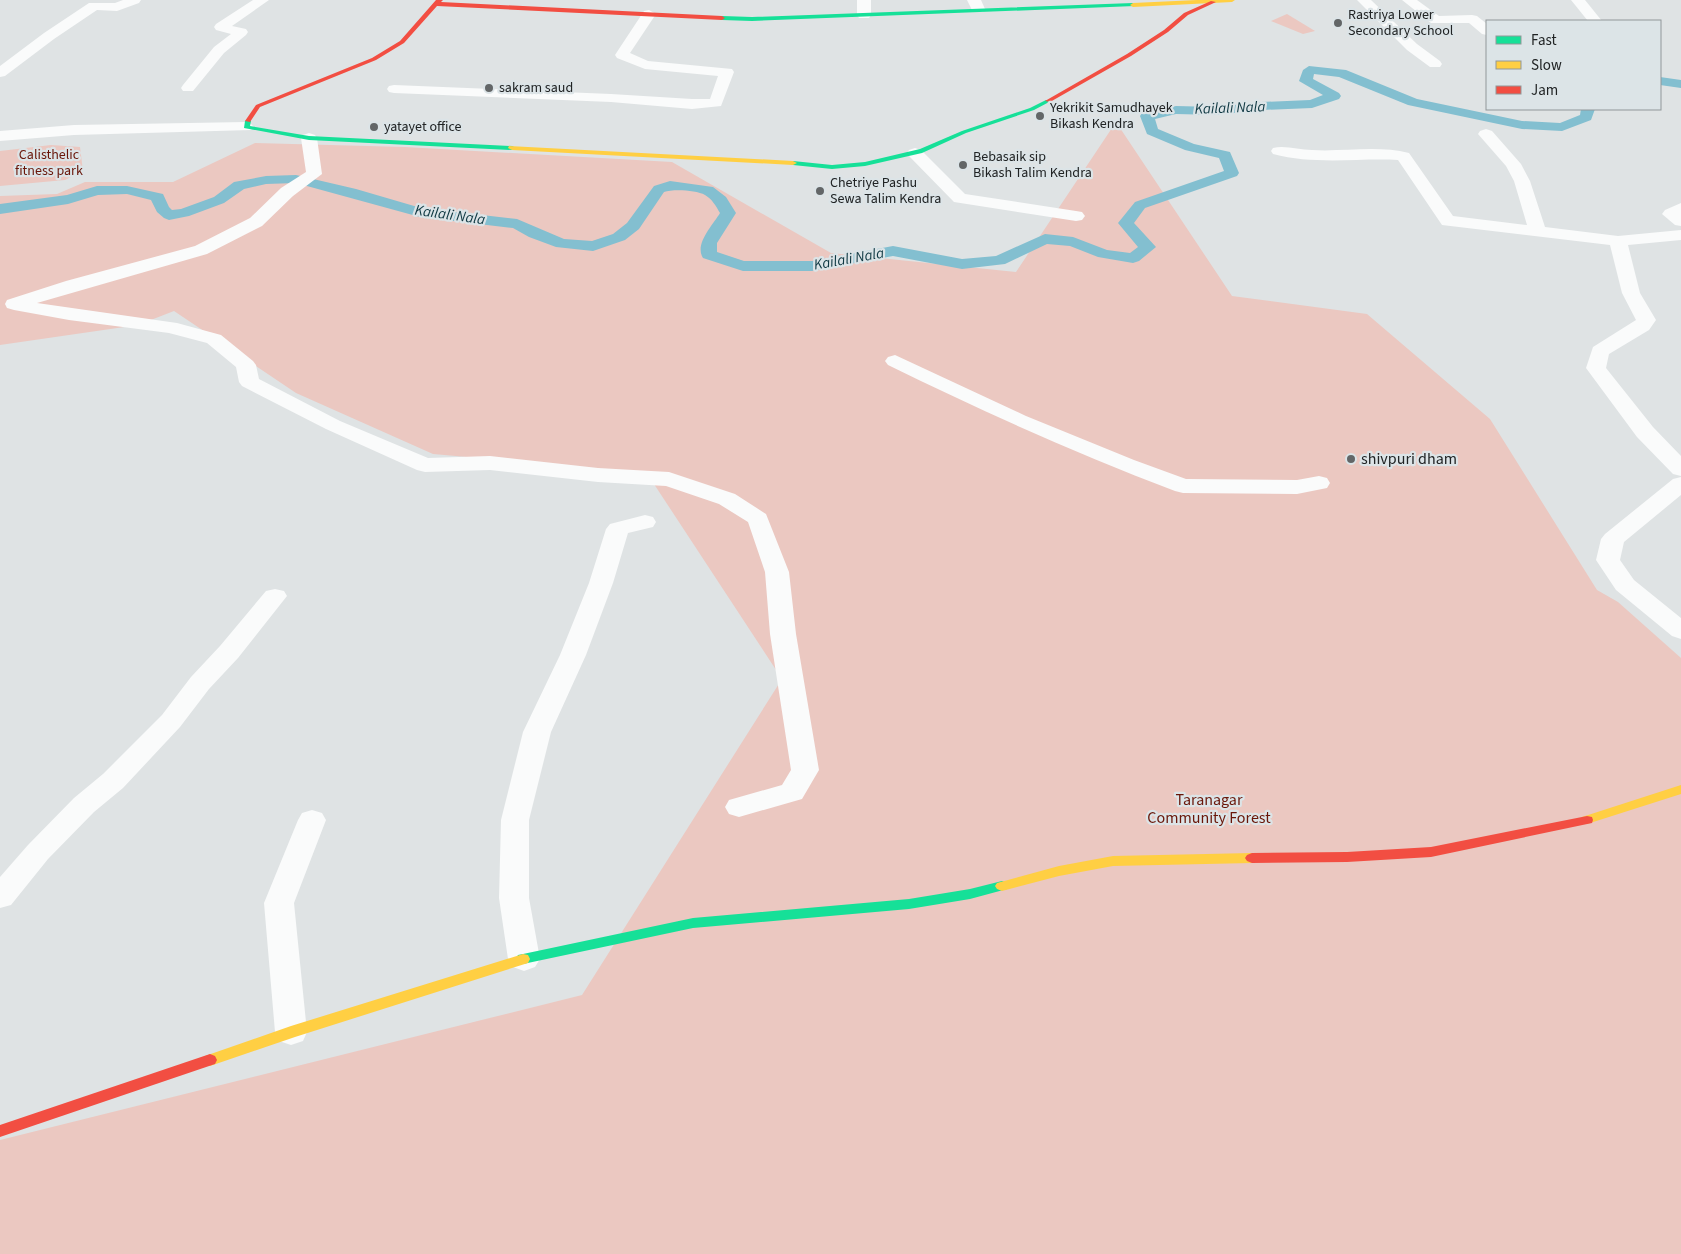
<svg xmlns="http://www.w3.org/2000/svg" width="1681" height="1254" viewBox="0 0 1681 1254" font-family="'Source Sans 3',sans-serif">
	<style>
		.green { fill: #ebc8c1 }
		.lines { fill: none; stroke-linecap: round; stroke-linejoin: round }
		.canal { fill: #83bfd0; fill-rule: evenodd }
		.street { fill: #fafbfb; fill-rule: evenodd }
		.fast { fill: #16e098; fill-rule: evenodd }
		.slow { fill: #ffcf43; fill-rule: evenodd }
		.jam { fill: #f24e42; fill-rule: evenodd }
		.poi-dot { fill: #636667; stroke: #dce4e7; stroke-width: 2 }
		.labels { text-anchor: middle; dominant-baseline: central; stroke-width: 4.5; stroke-linejoin: round; paint-order: stroke }
		.far-poi-label { font-size: 14px; fill: #202324; stroke: #dce4e7; text-anchor: start }
		.far-park-label { font-size: 14px; fill: #691609; stroke: #dce4e7 }
		.far-water-label { font-size: 15px; font-style: italic; fill: #0f3842; stroke: #dce4e7 }
		.poi-label { font-size: 16px; fill: #202324; stroke: #dce4e7; text-anchor: start }
		.park-label { font-size: 16px; fill: #691609; stroke: #dce4e7 }
	</style>
	<rect width="100%" height="100%" fill="#dfe3e4"/>
	<!-- green -->
	<g class="green">
		<polygon points="1287,14 1315,31 1303,34 1271,21"/>
		<polygon points="1116,122 1232,296 1367,314 1490,419 1597,590 1618,602 1681,658 1681,1254 0,1254 0,1140 582,995 782,679 652,481 568,466 433,454 296,393 174,311 138,325 0,345 0,196 57,194 85,182 173,182 255,143 405,147 672,162 831,253 1016,272"/>
		<polygon points="51,145 80,147 83,171 65,180 0,186 0,151"/>
	</g>
	<g class="lines">
		<!-- canal -->
		<g class="canal">
			<path d="M1309 66 1346 70 1417 99 1522 121 1560 123 1580 115 1581 109H1595L1591 120 1562 131 1522 129 1408 105 1339 77 1314 74 1313 79 1339 93 1341 96 1339 99 1312 108 1261 110 1216 115 1176 114 1155 119 1158 129 1194 144 1230 152 1239 173 1237 176 1145 208 1134 223 1156 247 1139 261 1133 263 1098 257 1070 246 1047 244 1005 264 962 269 893 256 812 271H743L703 258C694 244 713 225 720 213 716 206 712 199 705 195 696 190 673 189 664 192L639 229 625 240 593 251 556 247 529 237 513 228 420 217 296 183 266 184 244 189 224 203 189 216 169 220 164 218 157 212 151 200 127 194 98 195 68 204 0 214V204L67 195 97 186H127L163 194 169 207 172 210 181 209 214 197 234 182 266 176 296 175 356 189 421 208 517 219 564 239 592 241 613 234 627 223 654 186 670 181 713 187 726 197 736 213 717 243V252L744 261H812L893 246 962 259 996 256 1045 234 1073 237 1107 250 1130 253 1138 247 1118 223 1135 202 1224 171 1219 158 1185 150 1147 134 1140 116 1142 113 1176 106 1216 107 1261 102 1310 100 1323 95 1299 81 1303 70Z"/>
			<polygon points="1660,77 1681,80 1681,88 1660,85"/>
		</g>
		<!-- street -->
		<g class="street">
			<polygon points="123,0 141,0 139,3 117,11 97,10 54,39 5,76 0,77 0,66 44,33 89,3 115,3"/>
			<polygon points="253,0 269,0 232,26 246,29 248,32 246,35 224,53 193,91 183,91 181,88 183,85 214,47 231,34 216,30 214,27 216,24"/>
			<polygon points="857,0 871,0 871,15 869,18 859,18 857,15"/>
			<polygon points="967,0 981,0 985,9 983,12 973,12"/>
			<polygon points="1357,0 1371,0 1417,44 1440,61 1442,64 1440,67 1430,67 1407,50"/>
			<polygon points="1402,0 1417,0 1439,16 1472,15 1477,16 1487,24 1487,35 1482,34 1469,23 1431,23"/>
			<polygon points="1571,0 1585,0 1602,21 1588,21"/>
			<polygon points="649,10 656,14 630,53 648,61 732,69 734,72 721,106 692,109 611,102 394,93 389,92 387,89 389,86 394,85 611,94 692,99 710,99 718,76 645,69 617,58 615,55 644,11"/>
			<polygon points="246,122 251,124 254,127 251,130 74,135 0,141 0,131 74,125"/>
			<path d="M1486 129 1492 131 1521 164 1530 181 1545 227 1618 236 1681 230V240L1628 245 1640 293 1656 320 1649 330 1609 354 1606 368 1653 427 1681 456V476L1673 474 1637 437 1586 368 1593 347 1636 320 1622 293 1610 245 1442 225 1398 160C1357 158 1314 165 1273 154L1271 151 1273 148C1285 145 1299 150 1312 150 1343 152 1378 145 1409 153L1453 216 1527 225 1514 181 1506 166 1478 134 1480 131Z"/>
			<polygon points="309,133 315,135 317,138 322,174 293,196 262,226 207,254 37,303 177,323 221,335 253,361 256,365 259,379 340,421 428,458 490,456 598,468 669,472 735,494 766,514 789,572 796,634 819,770 802,799 739,817 729,814 725,807 729,800 782,785 791,770 770,634 765,572 748,522 719,504 666,486 598,482 490,470 425,472 417,470 326,429 242,386 239,382 236,367 207,343 169,333 69,320 14,310 7,308 5,304 7,300 66,281 195,246 250,218 281,188 306,172 301,138 303,135"/>
			<polygon points="915,148 921,150 965,194 1076,211 1082,212 1085,216 1082,220 1076,221 954,202 909,156 907,153 909,150"/>
			<polygon points="1681,203 1681,226 1675,225 1662,214 1665,210"/>
			<path d="M895 355 1026 416 1134 460 1186 479 1297 480 1319 476 1327 478 1330 483 1327 488 1297 494 1183 493 1175 491C1077 454 982 411 888 365L885 361 888 357Z"/>
			<polygon points="1681,477 1681,495 1624,542 1620,560 1634,580 1681,618 1681,639 1672,636 1616,590 1596,560 1601,539 1605,534 1673,479"/>
			<polygon points="645,515 653,517 656,522 653,527 628,533 613,583 586,655 551,732 529,820 529,898 540,959 535,967 524,971 513,967 508,959 499,898 501,820 523,732 560,655 589,583 606,529 610,524"/>
			<polygon points="275,589 284,591 287,596 238,658 209,689 180,727 123,788 94,812 48,859 11,905 0,908 0,877 28,845 74,798 103,774 162,715 191,677 220,646 266,591"/>
			<polygon points="312,810 322,813 326,820 294,903 307,1032 303,1041 291,1045 279,1041 275,1032 264,903 298,820 302,813"/>
		</g>
		<!-- fast -->
		<g class="fast">
			<polygon points="1133,3 1135,4 1135,6 752,21 722,20 719,18 722,16 752,17"/>
			<polygon points="1046,100 1051,101 1034,110 966,133 922,153 865,166 832,169 793,165 789,163 793,161 832,165 865,162 920,149 962,131 1030,108"/>
			<polygon points="248,119 251,121 250,126 309,136 512,146 516,148 512,150 309,140 244,128 245,121"/>
			<polygon points="1002,881 1007,883 1009,886 1007,889 970,899 909,909 693,928 523,964 518,963 516,959 518,955 523,954 693,918 909,899 970,889"/>
		</g>
		<!-- slow -->
		<g class="slow">
			<polygon points="1197,0 1235,0 1232,2 1133,7 1130,5 1133,3"/>
			<polygon points="509,146 793,161 797,163 793,165 512,150 508,148"/>
			<polygon points="1681,785 1681,794 1587,824 1582,823 1581,820 1582,817"/>
			<polygon points="1252,853 1257,855 1259,858 1257,861 1252,863 1113,866 1059,876 1002,891 997,889 995,886 997,883 1059,866 1113,856"/>
			<polygon points="523,954 528,955 530,959 528,963 295,1037 210,1066 205,1064 203,1060 205,1056 291,1026"/>
		</g>
		<!-- jam -->
		<g class="jam">
			<polygon points="436,0 443,0 441,2 722,16 725,18 722,20 437,6 404,43 376,60 260,107 250,122 245,121 256,105 372,58 400,41"/>
			<polygon points="1211,1 1216,2 1188,15 1168,32 1131,56 1050,102 1045,101 1127,54 1164,30 1184,13"/>
			<polygon points="1587,816 1592,817 1593,820 1592,823 1431,857 1347,862 1252,863 1247,861 1245,858 1247,855 1252,853 1347,852 1431,847"/>
			<polygon points="210,1054 215,1056 217,1060 215,1064 0,1137 0,1125"/>
		</g>
	</g>
	<!-- markers -->
	<g class="poi-dot">
		<circle cx="1338" cy="23" r="5"/>
		<circle cx="489" cy="88" r="5"/>
		<circle cx="1040" cy="116" r="5"/>
		<circle cx="374" cy="127" r="5"/>
		<circle cx="963" cy="165" r="5"/>
		<circle cx="820" cy="191" r="5"/>
		<circle cx="1351" cy="459" r="5"/>
	</g>
	<g class="labels">
		<!-- far-poi labels -->
		<g class="far-poi-label">
			<text x="1348" y="15">Rastriya Lower<tspan x="1348" dy="16">Secondary School</tspan></text>
			<text x="499" y="88">sakram saud</text>
			<text x="1050" y="108">Yekrikit Samudhayek<tspan x="1050" dy="16">Bikash Kendra</tspan></text>
			<text x="384" y="127">yatayet office</text>
			<text x="973" y="157">Bebasaik sip<tspan x="973" dy="16">Bikash Talim Kendra</tspan></text>
			<text x="830" y="183">Chetriye Pashu<tspan x="830" dy="16">Sewa Talim Kendra</tspan></text>
		</g>
		<!-- far-park labels -->
		<g class="far-park-label">
			<text x="49" y="155">Calisthelic<tspan x="49" dy="16">fitness park</tspan></text>
		</g>
		<!-- far-water labels -->
		<g class="far-water-label">
			<text transform="translate(1230 108) rotate(-2)">Kailali Nala</text>
			<text transform="translate(450 215) rotate(8)">Kailali Nala</text>
			<text transform="translate(849 259) rotate(-10)">Kailali Nala</text>
		</g>
		<!-- poi labels -->
		<g class="poi-label">
			<text x="1361" y="459">shivpuri dham</text>
		</g>
		<!-- park labels -->
		<g class="park-label">
			<text x="1209" y="800">Taranagar<tspan x="1209" dy="18">Community Forest</tspan></text>
		</g>
	</g>
	<!-- legend -->
	<rect x="1486" y="20" width="175" height="90" fill="#dce4e7" stroke="#919799"/>
	<rect x="1496" y="36" width="25" height="8" fill="#16e098" stroke="#919799"/>
	<text x="1531" y="45" font-size="15" fill="#202324">Fast</text>
	<rect x="1496" y="61" width="25" height="8" fill="#ffcf43" stroke="#919799"/>
	<text x="1531" y="70" font-size="15" fill="#202324">Slow</text>
	<rect x="1496" y="86" width="25" height="8" fill="#f24e42" stroke="#919799"/>
	<text x="1531" y="95" font-size="15" fill="#202324">Jam</text>
</svg>
